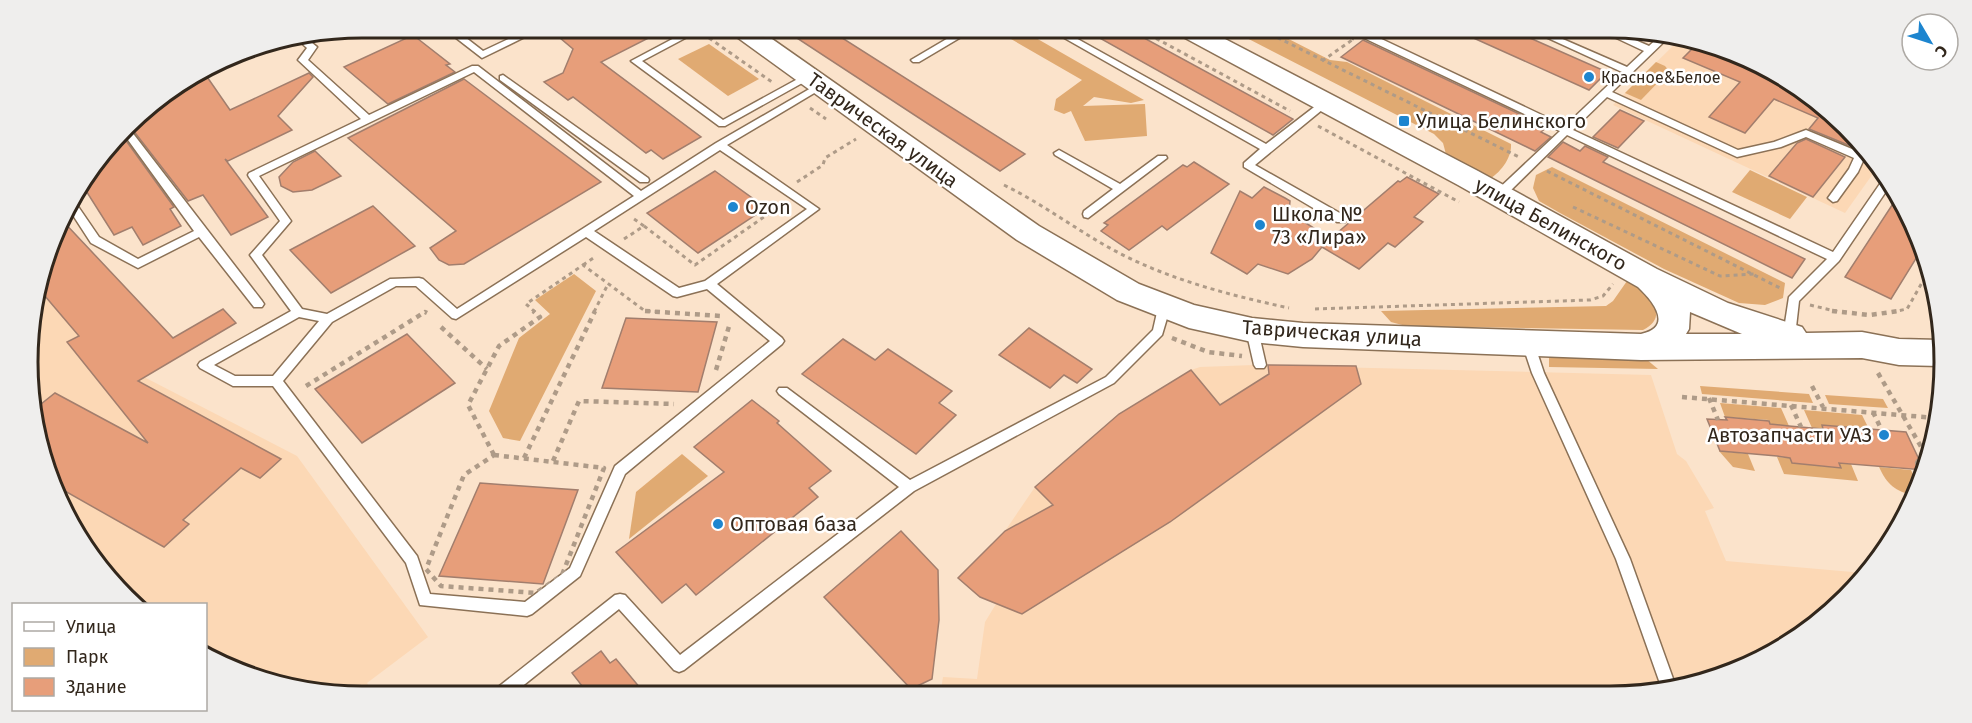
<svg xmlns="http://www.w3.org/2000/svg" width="1972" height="723" viewBox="0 0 1972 723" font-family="'Fira Sans',sans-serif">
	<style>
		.built { fill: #fcd8b5 }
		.green { fill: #e0aa72 }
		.building { fill: #e79e7a; stroke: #a27e6d; stroke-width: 1.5 }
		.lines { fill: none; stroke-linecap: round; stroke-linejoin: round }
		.lane-casing { stroke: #8b7156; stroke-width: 3 }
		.secondary-casing { stroke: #8b7156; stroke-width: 3 }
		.path-far1 { stroke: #ae9b88; stroke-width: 3; stroke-dasharray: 4 4; stroke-linecap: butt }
		.path { stroke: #ae9b88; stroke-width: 4.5; stroke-dasharray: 5 5; stroke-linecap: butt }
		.lane { fill: #fff; fill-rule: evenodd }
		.secondary { fill: #fff; fill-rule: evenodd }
		.poi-dot { fill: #1d85cf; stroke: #fff; stroke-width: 2 }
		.labels { text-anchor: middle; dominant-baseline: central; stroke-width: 5; stroke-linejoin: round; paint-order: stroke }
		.far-poi-label { font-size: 16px; fill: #32271c; stroke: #fff; text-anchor: start }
		.poi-label { font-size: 20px; fill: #32271c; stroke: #fff; text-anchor: start }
		.street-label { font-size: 20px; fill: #32271c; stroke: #fff }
		.rim { fill: none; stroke: #32271c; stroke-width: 3 }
	</style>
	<rect width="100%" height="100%" fill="#fbe3cb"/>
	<!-- built -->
	<g class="built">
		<polygon points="1683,36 1697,38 1814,96 1877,168 1845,213 1613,105"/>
		<polygon points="39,289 72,328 92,318 144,377 297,456 428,637 367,683 375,696 275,685 206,653 206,604 140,604 84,548 38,448 30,318"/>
		<polygon points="1254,365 1651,375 1677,454 1686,461 1714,508 1705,511 1726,561 1864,573 1831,613 1758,662 1655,693 940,695 943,677 977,679 985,622 996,604 978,595 958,578 1005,531 1035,487 1119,414 1191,370 1200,367"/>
	</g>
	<!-- green -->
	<g class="green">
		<polygon points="1003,27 1022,30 1144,100 1131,103 1094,97 1083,106 1145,104 1147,136 1085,141 1071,111 1064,114 1054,110 1056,99 1082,80 1011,39 999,30"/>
		<path d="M1247 27H1265L1330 60 1347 62 1511 144C1512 158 1500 173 1488 180L1447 158 1443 143 1434 134 1237 33Z"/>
		<polygon points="709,44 759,79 728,96 678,59"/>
		<polygon points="1656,62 1665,66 1669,71 1641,100 1625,93"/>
		<polygon points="1552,167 1785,283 1783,298 1765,305 1739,303 1664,269 1560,213 1539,201 1533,188 1536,175"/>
		<polygon points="1750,170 1807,197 1790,219 1732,192"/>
		<polygon points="574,274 596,291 520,441 503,438 489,411 519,338 550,314 535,300"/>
		<path d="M1627 281C1645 290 1673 315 1643 330L1406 326 1391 322 1381 311 1606 306 1613 301Z"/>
		<polygon points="1553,355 1646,359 1658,369 1549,367 1549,358"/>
		<polygon points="1700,386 1809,394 1813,403 1702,394"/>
		<polygon points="1825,395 1883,399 1888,408 1829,404"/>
		<polygon points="1720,403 1781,408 1789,426 1770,424 1769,420 1725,417"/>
		<polygon points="1804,410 1862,415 1869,429 1822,425 1823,429 1812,428"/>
		<polygon points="1719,451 1748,454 1755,471 1733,467"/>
		<polygon points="682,454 708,476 629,539 636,492"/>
		<polygon points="1777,457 1790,458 1792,463 1840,468 1839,463 1851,464 1858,481 1784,474"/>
		<path d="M1879 467 1911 470 1918 485 1914 495C1895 492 1887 484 1879 467Z"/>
	</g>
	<!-- building -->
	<g class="building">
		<polygon points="547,27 670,27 601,62 701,137 663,159 651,150 646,153 573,97 568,100 544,82 563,73 573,49"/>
		<polygon points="780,27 825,27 1025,154 1000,171"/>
		<polygon points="1080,27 1124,27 1293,119 1273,135"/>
		<polygon points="1449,27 1505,27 1607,72 1589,90"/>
		<polygon points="413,35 450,64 446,65 455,72 388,104 344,67"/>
		<polygon points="1363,40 1547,127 1541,132 1551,137 1535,151 1341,57"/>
		<polygon points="1701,40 1814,96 1856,143 1853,147 1809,129 1818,118 1774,99 1745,133 1709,117 1740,82 1683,58"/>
		<polygon points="203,71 230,110 309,73 313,77 278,116 292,130 228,161 225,159 268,217 231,235 203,195 188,201 129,125 141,110"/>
		<polygon points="464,79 601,182 464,264 449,265 439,260 430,248 456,231 348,138"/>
		<polygon points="1620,110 1644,121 1618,148 1593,137"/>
		<polygon points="122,135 174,207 170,209 181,226 143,245 132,227 114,235 83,186"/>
		<polygon points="1806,139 1845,157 1813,197 1769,176 1797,143"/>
		<polygon points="1563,142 1580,151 1585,146 1608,157 1603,162 1805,259 1792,278 1548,157"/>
		<polygon points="315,151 341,176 312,190 293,192 281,186 279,177 293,162"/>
		<polygon points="1194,162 1229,184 1167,230 1162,226 1129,250 1101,231 1108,225 1104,223 1183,165 1187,167"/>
		<polygon points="715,171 766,208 698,253 647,213"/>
		<polygon points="1407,177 1439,194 1414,217 1423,222 1395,247 1388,243 1359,269 1322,247 1312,259 1288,274 1258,264 1247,274 1211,253 1240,191 1252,198 1264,187 1285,198 1290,201 1289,212 1329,238 1323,245 1398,181 1400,182"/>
		<polygon points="1900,193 1920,252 1891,299 1845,277"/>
		<polygon points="373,206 415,246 331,293 290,250"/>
		<polygon points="60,218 173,338 223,309 236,323 138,381 281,459 260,478 241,468 183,520 189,524 164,547 56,486 38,448 36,408 55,393 148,443 67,342 79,336 39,289"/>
		<polygon points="626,318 717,322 698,392 602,388"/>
		<polygon points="1029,328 1092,369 1077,383 1064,375 1050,388 999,355"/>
		<polygon points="407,334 455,383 362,443 315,389"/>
		<polygon points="843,339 875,360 888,349 952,391 939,403 956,415 916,454 802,374"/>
		<polygon points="1268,365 1356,366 1361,384 1170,522 1022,614 980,597 958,578 1005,531 1053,505 1035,487 1119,414 1191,370 1220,405 1269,374"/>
		<polygon points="752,400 779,421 777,423 831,471 809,488 818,497 696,595 686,584 662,603 616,552 724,472 694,447"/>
		<polygon points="1725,417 1769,421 1770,424 1789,426 1823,429 1822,425 1906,432 1924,470 1839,463 1841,468 1792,463 1790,458 1777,456 1720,451 1707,419 1727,420"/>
		<polygon points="480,483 578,490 543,584 439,576"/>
		<polygon points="901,531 938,570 939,620 932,679 911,689 824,597"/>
		<polygon points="601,651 610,663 616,659 646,695 589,695 572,673"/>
	</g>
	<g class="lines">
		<!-- lane casing -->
		<g class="lane-casing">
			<g id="lane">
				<polygon points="442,27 452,27 483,51 534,27 545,27 482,58"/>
				<polygon points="695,27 706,27 642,61 723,120 805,75 811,75 813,77 725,126 719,126 631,61"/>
				<polygon points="967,27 978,27 919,62 913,62 911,60"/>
				<polygon points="1045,27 1056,27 1266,144 1322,101 1328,101 1328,105 1255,165 1345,216 1346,219 1345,222 1337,222 1244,167 1244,163 1260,149"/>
				<polygon points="1372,27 1381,27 1373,35 1565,126 1622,72 1524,27 1535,27 1627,67 1644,51 1593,27 1605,27 1649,46 1662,34 1671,35 1612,92 1738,150 1774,142 1806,130 1864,154 1873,164 1863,161 1858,172 1837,201 1833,202 1828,198 1849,169 1854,158 1806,137 1781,147 1737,157 1607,97 1573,130 1833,252 1884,178 1891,184 1839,261 1799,301 1795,336 1789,340 1783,336 1789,297 1827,259 1567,135 1503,198 1495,198 1494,195 1495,192 1560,131 1364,38 1364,34"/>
				<path d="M306 38 317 47 308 60 369 115 472 66H478L641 191 716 143 818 84H824L826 86 727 145 819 209 717 284 782 338 784 341 782 344 625 474 580 576 532 614 527 616 420 605 406 563 273 386H233L200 368 198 365 200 362 291 311 250 255 280 221 249 177 248 175 249 173 361 119 298 60 307 48 298 40ZM474 72 634 196 457 309 423 279 419 278 390 279 327 314 302 309 262 255 291 221 259 176ZM720 150 807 209 705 281 679 288 594 231ZM586 237 673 296 677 297 707 289 770 341 615 466 570 568 525 602 430 594 417 556 283 381 332 322 396 286H416L452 318 456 319ZM299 317 319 321 273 376H235L214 365Z"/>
				<polygon points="503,75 648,178 649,180 648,182 640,182 500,80 500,76"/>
				<polygon points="128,127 262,301 264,304 262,307 254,307 199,237 138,268 91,243 67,206 73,199 99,237 138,259 194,231 123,133"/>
				<polygon points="1059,150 1120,184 1158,156 1166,156 1167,158 1088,218 1084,217 1083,214 1084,211 1113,189 1055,155 1054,153"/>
				<polygon points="1164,304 1170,308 1162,335 1114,383 914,491 684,670 679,672 674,670 619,609 510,696 495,696 497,688 615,595 620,594 625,595 680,655 899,487 779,394 777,391 779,388 787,388 910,480 1106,377 1153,330 1158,308"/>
				<polygon points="1252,326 1258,330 1266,365 1264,368 1256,368 1254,365 1246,330"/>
				<polygon points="1528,338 1534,343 1544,373 1630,559 1676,687 1662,691 1662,689 1616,559 1532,373 1522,343"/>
			</g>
		</g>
		<!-- secondary casing -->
		<g class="secondary-casing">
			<path id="secondary" d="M727 27H755L1039 226 1139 284 1194 305 1252 318 1303 323 1641 334C1674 327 1653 301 1638 287L1458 185 1174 32 1171 27H1202L1478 171 1657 269 1728 303 1802 327 1806 333 1862 332 1899 339 1940 340 1939 366 1899 365 1862 358 1641 360 1303 347 1252 342 1189 328 1117 300 1017 240 730 32ZM1690 312 1742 334H1686L1689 329Z"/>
		</g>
		<!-- path-far1 -->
		<g class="path-far1">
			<polyline points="1135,27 1290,111"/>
			<polyline points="1256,27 1519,157"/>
			<polyline points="1289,27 1354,39"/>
			<polyline points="709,38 772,82"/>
			<polyline points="1322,61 1352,40"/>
			<polyline points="810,108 826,119"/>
			<polyline points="1318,126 1459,202"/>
			<polyline points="1547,171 1782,289"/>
			<polyline points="797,182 823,165 825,158 856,139"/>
			<path d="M1004 185C1047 206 1084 236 1127 257 1178 282 1234 296 1289 308"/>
			<polyline points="1573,207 1720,276 1754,274"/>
			<polyline points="644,226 695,265 781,205"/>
			<polyline points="624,239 644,226 634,219"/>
			<polyline points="583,265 595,257"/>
			<polyline points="1810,305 1839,312"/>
			<polyline points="1315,309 1590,300 1603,296 1613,284"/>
			<polyline points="535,312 526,304 583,265 645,311 662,312"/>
			<polyline points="594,312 608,284"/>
			<polyline points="1892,312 1907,309 1927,274"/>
		</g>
		<!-- path -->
		<g class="path">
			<polyline points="645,311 721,316"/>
			<polyline points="1832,311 1870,315 1899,311"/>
			<polyline points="441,327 487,369"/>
			<polyline points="1172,338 1208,352 1242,356"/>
			<polyline points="716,370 730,323"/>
			<polyline points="1878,373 1923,450 1917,463 1921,471"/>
			<polyline points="306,386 425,312 427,313"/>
			<polyline points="1812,386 1823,407"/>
			<polyline points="1682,397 1936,418"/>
			<polyline points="1709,398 1718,420"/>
			<polyline points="1791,405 1801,427"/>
			<polyline points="1873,412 1884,435"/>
			<polyline points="494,455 468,405 499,346 540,317 533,311"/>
			<polygon points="494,455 604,468 562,575 536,593 441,586 426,569 464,475"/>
			<polyline points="524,458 595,311"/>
			<polyline points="553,461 579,401 674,404"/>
		</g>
		<!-- lane -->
		<use href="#lane" class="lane"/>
		<!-- secondary -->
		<use href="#secondary" class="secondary"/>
	</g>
	<!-- markers -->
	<g class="poi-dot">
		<circle cx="1589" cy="77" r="6"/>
		<rect x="1398" y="115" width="12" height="12" rx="3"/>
		<circle cx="733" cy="207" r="6"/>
		<circle cx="1260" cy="225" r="6"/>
		<circle cx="1884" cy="435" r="6"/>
		<circle cx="718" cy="524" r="6"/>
	</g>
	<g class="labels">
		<!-- far-poi labels -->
		<g class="far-poi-label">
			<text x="1601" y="77">Красное&amp;Белое</text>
		</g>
		<!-- poi labels -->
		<g class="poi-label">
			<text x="1416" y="121">Улица Белинского</text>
			<text x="745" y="207">Ozon</text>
			<text x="1272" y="214">Школа №<tspan x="1272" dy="23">73 «Лира»</tspan></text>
			<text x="1872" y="435" text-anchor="end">Автозапчасти УАЗ</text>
			<text x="730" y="524">Оптовая база</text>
		</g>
		<!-- street labels -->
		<g class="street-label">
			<text transform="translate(883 130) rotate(36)">Таврическая улица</text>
			<text transform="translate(1551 224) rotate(29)">улица Белинского</text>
			<text transform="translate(1332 333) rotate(4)">Таврическая улица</text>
		</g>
	</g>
	<!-- crop -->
	<path d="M0 0H1972V723H0ZM362 38H1610A324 324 0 0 1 1934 362V362A324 324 0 0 1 1610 686H362A324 324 0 0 1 38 362V362A324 324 0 0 1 362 38Z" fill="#efeeed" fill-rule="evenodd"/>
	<path class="rim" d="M362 38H1610A324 324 0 0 1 1934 362V362A324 324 0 0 1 1610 686H362A324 324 0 0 1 38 362V362A324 324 0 0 1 362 38Z"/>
	<!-- legend -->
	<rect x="12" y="603" width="195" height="108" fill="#ffffff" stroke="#ada9a4" stroke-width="1.5"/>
	<rect x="24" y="622" width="30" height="9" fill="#ffffff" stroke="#ada9a4" stroke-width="1.5"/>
	<text x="66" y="633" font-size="18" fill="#32271c">Улица</text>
	<rect x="24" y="648" width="30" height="18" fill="#e0aa72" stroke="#ada9a4" stroke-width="1.5"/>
	<text x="66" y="663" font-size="18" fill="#32271c">Парк</text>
	<rect x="24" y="678" width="30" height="18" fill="#e79e7a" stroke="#ada9a4" stroke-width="1.5"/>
	<text x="66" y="693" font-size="18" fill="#32271c">Здание</text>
	<!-- north arrow -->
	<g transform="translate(1930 42) rotate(129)"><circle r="28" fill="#ffffff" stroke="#ada9a4" stroke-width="1.5"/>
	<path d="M0-4.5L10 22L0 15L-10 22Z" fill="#1d85cf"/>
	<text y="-9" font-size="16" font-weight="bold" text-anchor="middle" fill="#32271c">С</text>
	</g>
</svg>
